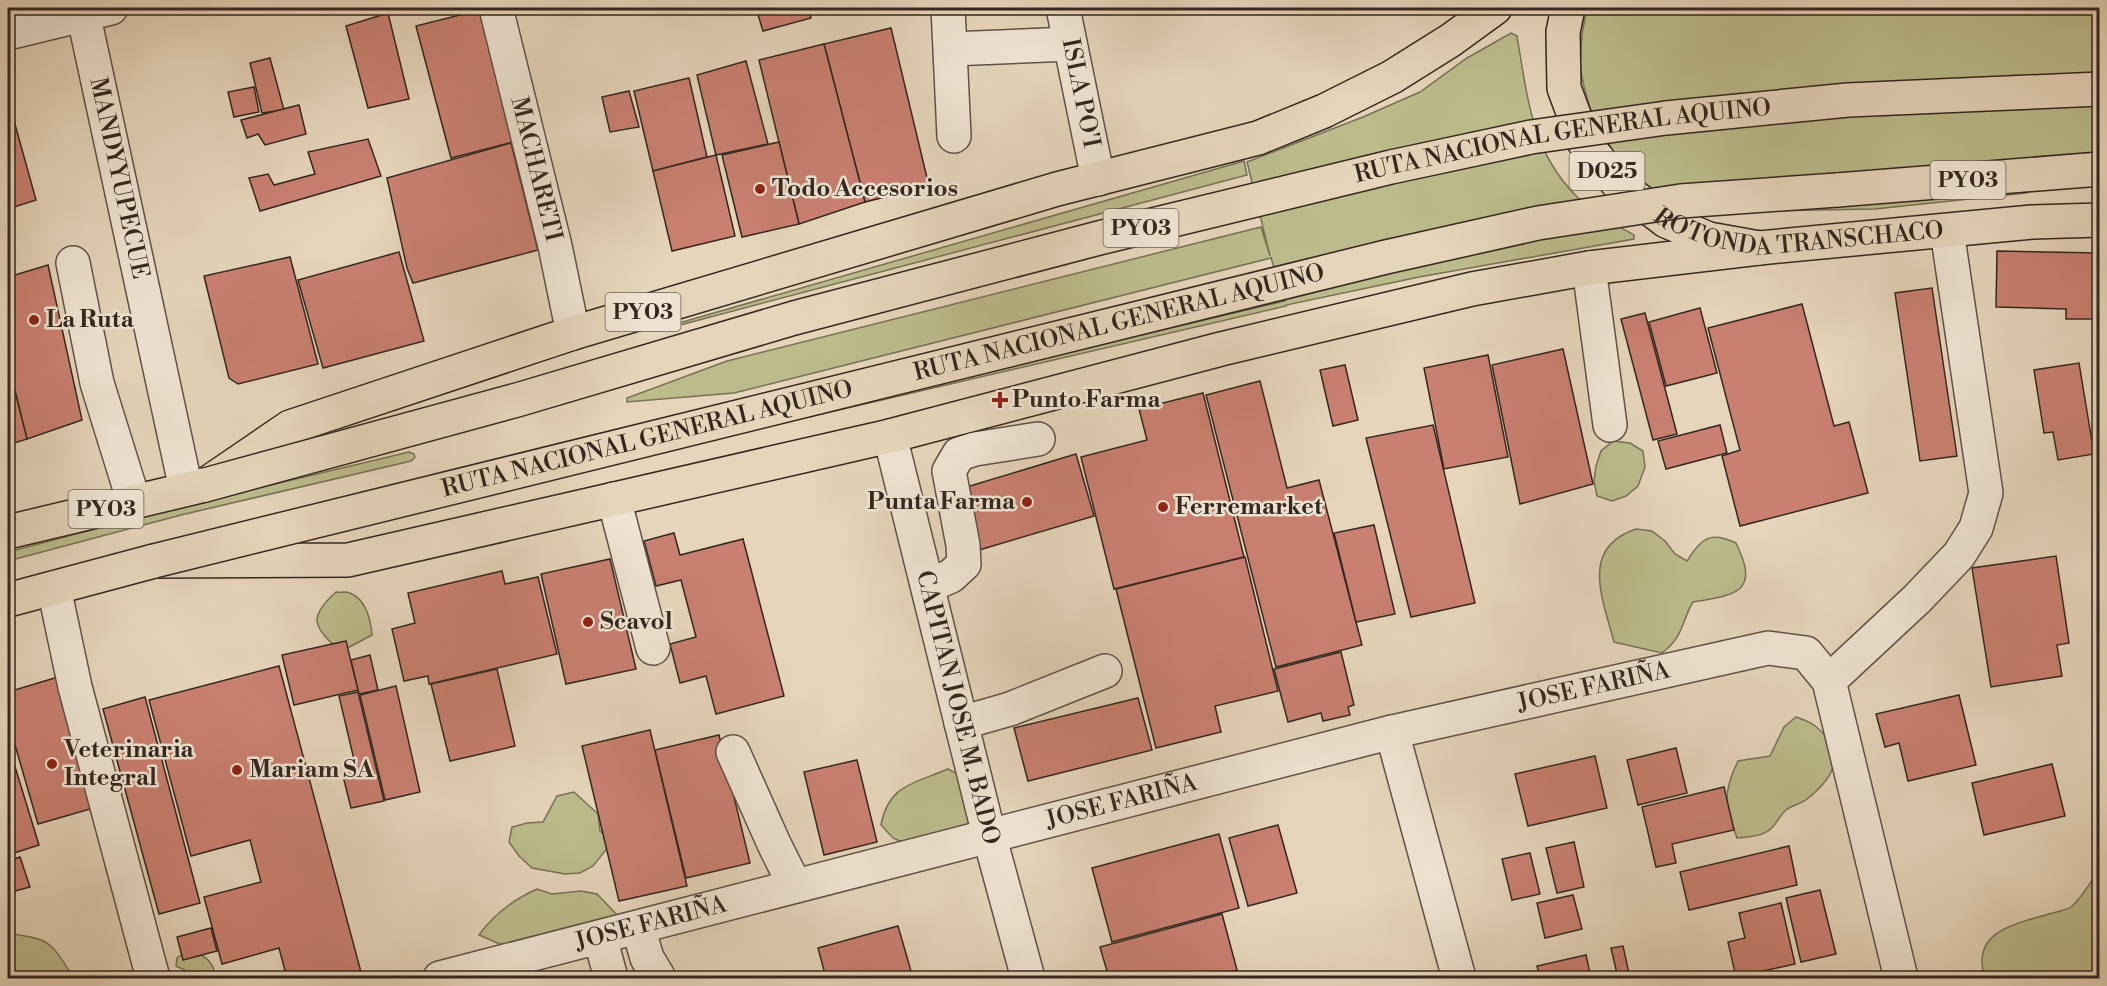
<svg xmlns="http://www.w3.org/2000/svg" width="2107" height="986" viewBox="0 0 2107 986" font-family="'Libre Bodoni',serif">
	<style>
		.green { fill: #bcbb8c; stroke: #787156; stroke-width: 1.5 }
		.building { fill: #c98071; stroke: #34271f; stroke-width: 1.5 }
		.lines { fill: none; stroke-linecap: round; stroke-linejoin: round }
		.minor-casing { stroke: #605246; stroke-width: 36 }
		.highway-casing { stroke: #34271f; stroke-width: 36 }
		.minor { stroke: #efe4d3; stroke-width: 33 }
		.highway { stroke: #e6d5bb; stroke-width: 33 }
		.highway-bridge-casing { stroke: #34271f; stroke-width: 36; stroke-linecap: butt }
		.highway-bridge { stroke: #e6d5bb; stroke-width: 33 }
		.poi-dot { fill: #8f2418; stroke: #efe4d3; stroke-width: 2 }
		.labels { text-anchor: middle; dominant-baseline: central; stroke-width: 5; stroke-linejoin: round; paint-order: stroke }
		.shield { fill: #efe4d3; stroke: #6c6055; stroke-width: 1.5 }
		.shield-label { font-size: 22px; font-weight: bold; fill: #34271f }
		.street-label { font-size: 24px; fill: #34271f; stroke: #efe4d3 }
		.poi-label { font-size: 24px; font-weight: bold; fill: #34271f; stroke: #efe4d3; text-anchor: start }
	</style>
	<rect width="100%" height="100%" fill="#e6d5bb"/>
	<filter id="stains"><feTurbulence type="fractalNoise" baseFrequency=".00333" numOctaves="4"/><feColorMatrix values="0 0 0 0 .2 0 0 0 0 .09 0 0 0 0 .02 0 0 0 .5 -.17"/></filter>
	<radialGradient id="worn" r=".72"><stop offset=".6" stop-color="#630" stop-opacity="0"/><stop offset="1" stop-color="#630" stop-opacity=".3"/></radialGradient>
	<!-- green -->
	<g class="green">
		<polygon points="1587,8 2099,8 2099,145 2063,179 2026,193 1875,209 1697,212 1641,183 1617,159 1590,108 1584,87 1580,66 1582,34"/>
		<path d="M1511 33 1517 36C1529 107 1533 164 1594 212 1606 221 1621 227 1634 235V239L1419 277 1286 305V306L710 440 709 437 1285 301 1271 258 734 393 627 402V398L727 361 1261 227 1270 256 1247 162 1363 117 1420 92 1467 58Z"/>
		<polygon points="1244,161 1247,175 680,325 679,323"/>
		<polygon points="1613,441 1630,443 1643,451 1645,467 1638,486 1626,496 1612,501 1597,496 1594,481 1596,466 1601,451"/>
		<polygon points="409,452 414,454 415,457 411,461 181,515 8,561 8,552 178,507"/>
		<path d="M1636 529 1652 531 1665 541 1675 554 1687 561C1701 538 1710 531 1736 543 1760 592 1737 595 1693 602 1680 624 1685 635 1662 653L1614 642C1603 599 1579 548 1636 529Z"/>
		<path d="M336 592C340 593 347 591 350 593 366 599 371 621 372 635L340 652C316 627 305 620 336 592Z"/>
		<path d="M1796 717C1812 722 1820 728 1829 741 1844 764 1825 785 1807 799 1801 804 1792 805 1786 810 1779 816 1776 826 1768 831 1760 837 1746 837 1737 838 1725 805 1722 794 1738 761L1770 756 1784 727Z"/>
		<path d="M948 769 961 776 970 806 969 824 922 851 893 838 881 825C888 785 915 783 948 769Z"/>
		<polygon points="574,792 598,814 600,831 613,841 593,866 580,873 565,874 532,868 519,856 509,842 512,827 527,823 543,822 557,796"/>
		<path d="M2099 870V978H1985C1969 930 2019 923 2053 913 2059 911 2067 910 2071 907 2082 898 2091 881 2099 870Z"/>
		<path d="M537 889 552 894 581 891 597 894 620 918 578 925 563 932 502 945 479 935C493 915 515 899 537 889Z"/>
		<path d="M8 933C48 940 49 938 71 974L72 978H8Z"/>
		<path d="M189 949C205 956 213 960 216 978H196L191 973 176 966 177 958Z"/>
	</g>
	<!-- building -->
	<g class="building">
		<polygon points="756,8 809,8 811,18 763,31"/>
		<polygon points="480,10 513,142 451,158 416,26"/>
		<polygon points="388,13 409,99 368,108 346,26"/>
		<polygon points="891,28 929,186 865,202 824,44"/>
		<polygon points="824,44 865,202 799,224 759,60"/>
		<polygon points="270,58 284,110 262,113 250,63"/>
		<polygon points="746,61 768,144 716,155 697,75"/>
		<polygon points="689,78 707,157 653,171 634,91"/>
		<polygon points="254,87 259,112 234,117 228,92"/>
		<polygon points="629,91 639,127 610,132 602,97"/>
		<polygon points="8,99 36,200 8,209"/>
		<polygon points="299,105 306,134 265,145 258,134 247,138 241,120"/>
		<polygon points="368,139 381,176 260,211 249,178 268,174 274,185 315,174 308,152"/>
		<polygon points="779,142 799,224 742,237 722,155"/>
		<polygon points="511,143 538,250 413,283 407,268 387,178"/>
		<polygon points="716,155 735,236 672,251 653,171"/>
		<polygon points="1997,251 2100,253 2100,319 2066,319 2066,309 1996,307"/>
		<polygon points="399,252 424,341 323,368 298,280"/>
		<polygon points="290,257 318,364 238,384 229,378 204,276"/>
		<polygon points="48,265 82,420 27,439 8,363 8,277"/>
		<polygon points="1932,288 1957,456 1920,461 1895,293"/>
		<polygon points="1802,304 1834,426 1849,422 1868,493 1740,526 1722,456 1740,450 1708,328"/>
		<polygon points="1700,308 1717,373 1666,386 1649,322"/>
		<polygon points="1645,313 1677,434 1653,440 1621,319"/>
		<polygon points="1563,349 1593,484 1520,504 1492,365"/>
		<polygon points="1488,355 1508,457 1444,469 1424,368"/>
		<polygon points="8,363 27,439 8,445"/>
		<polygon points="2079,363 2094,454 2058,460 2053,432 2044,433 2034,370"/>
		<polygon points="1345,365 1358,420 1333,426 1320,370"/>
		<polygon points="1260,381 1287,488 1319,480 1362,645 1276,667 1206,395"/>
		<polygon points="1203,393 1244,557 1114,589 1081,457 1147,440 1139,409"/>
		<polygon points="1433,425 1475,603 1411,617 1366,438"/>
		<polygon points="1720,425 1727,453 1666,469 1658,441"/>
		<polygon points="1076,454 1094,516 979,550 960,489"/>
		<polygon points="1374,525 1395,614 1356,622 1334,533"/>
		<polygon points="674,533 680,555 743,539 784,696 716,714 706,676 680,683 670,644 696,637 681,580 656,586 644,541"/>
		<polygon points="2056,556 2069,643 2057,645 2062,676 1991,687 1972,568"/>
		<polygon points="1245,557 1278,691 1215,706 1221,732 1156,748 1116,589"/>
		<polygon points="610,559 636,669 566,684 541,574"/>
		<polygon points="502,571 505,584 538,577 557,654 429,684 428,676 404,681 392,629 415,623 408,593"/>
		<polygon points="346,641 358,690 294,705 282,655"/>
		<polygon points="1341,652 1354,705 1348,707 1350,715 1323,721 1321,713 1288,722 1274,669"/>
		<polygon points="370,655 378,690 359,694 351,660"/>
		<polygon points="279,666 362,976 352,978 287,978 279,948 222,964 204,897 261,882 250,840 191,856 149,700"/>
		<polygon points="497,669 515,746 450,761 431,684"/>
		<polygon points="58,677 97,807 38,824 8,721 8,692"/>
		<polygon points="396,686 420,792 385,800 360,695"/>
		<polygon points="358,692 384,801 351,808 342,772 356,768 339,696"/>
		<polygon points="1959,695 1976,765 1908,781 1899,743 1885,747 1876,714"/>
		<polygon points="145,697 200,903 159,914 103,709"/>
		<polygon points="1138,698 1152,750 1028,781 1014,728"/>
		<polygon points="650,730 687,886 619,901 582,746"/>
		<polygon points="719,735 750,863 686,878 655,750"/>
		<polygon points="8,744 39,845 8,855"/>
		<polygon points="1676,748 1687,793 1638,805 1627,760"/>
		<polygon points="1595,756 1607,808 1528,826 1515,774"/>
		<polygon points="857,760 877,842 824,855 804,772"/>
		<polygon points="2052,764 2065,816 1984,835 1972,783"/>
		<polygon points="1724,787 1734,830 1672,844 1676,863 1656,867 1642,807"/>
		<polygon points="1278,825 1297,893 1248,906 1229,838"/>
		<polygon points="1219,834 1239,908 1112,942 1092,868"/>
		<polygon points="1574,842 1584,887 1557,893 1546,848"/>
		<polygon points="1789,846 1797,885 1689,910 1680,872"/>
		<polygon points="1530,853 1540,894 1512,900 1502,859"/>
		<polygon points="20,857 30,887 8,893 8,861"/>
		<polygon points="1820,890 1836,954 1801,962 1786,898"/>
		<polygon points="1573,895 1582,929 1545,938 1537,903"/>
		<polygon points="1781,903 1795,964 1736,977 1728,942 1745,938 1739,913"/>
		<polygon points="1222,914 1237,970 1205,978 1109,978 1100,947"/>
		<polygon points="898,926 913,978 826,978 818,948"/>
		<polygon points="211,928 217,951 183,960 177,937"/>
		<polygon points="1623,946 1630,978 1618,978 1611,948"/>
		<polygon points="1586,955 1591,978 1540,978 1537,966"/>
	</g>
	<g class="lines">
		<!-- minor casing -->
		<g class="minor-casing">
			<g id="minor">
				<path id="s1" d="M82 8 186 489"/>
				<path id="s2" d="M496 8 555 246 573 333"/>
				<polyline points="948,8 954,136"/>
				<path id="s3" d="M1063 8 1098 179"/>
				<polyline points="8,33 111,8"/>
				<polyline points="951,49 1070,44"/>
				<polyline points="73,263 97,383 134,502"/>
				<polyline points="1589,268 1610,425"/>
				<path id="s4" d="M890 436 989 835 1028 978"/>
				<polyline points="614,499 653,648"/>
				<polyline points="928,586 951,576 964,564 963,545 949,471 959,454 975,449 1038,439"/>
				<polyline points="54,588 75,687 153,978"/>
				<polyline points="1829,681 1917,599 1959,555 1976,528 1986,493 1947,231"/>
				<polyline points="961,723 1010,709 1105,671"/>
				<polyline points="1392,732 1459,978"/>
				<polyline points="733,752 775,846 795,886"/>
				<polyline points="638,927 647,958 659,978"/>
				<polyline points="600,937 611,978"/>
				<path id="s5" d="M440 978 1392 732 1768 648 1806 653 1829 681 1901 978"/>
			</g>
		</g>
		<!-- highway casing -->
		<g class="highway-casing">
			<g id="highway">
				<path id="s6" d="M1568 8 1563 32 1564 88 1584 142 1619 185 1666 221 1709 239 1759 248 2032 222 2100 220"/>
				<polyline points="1837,190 2100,169"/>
				<polyline points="8,532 205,485 290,427 573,333 1057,189 1258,138 1324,111 1392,77 1451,40 1495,8"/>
				<polyline points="8,600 154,561 348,560 890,436 1221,349 1472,289 1589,268 1759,248"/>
			</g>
		</g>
		<!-- minor -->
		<use href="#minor" class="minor"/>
		<!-- highway -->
		<use href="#highway" class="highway"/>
		<!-- highway-bridge casing -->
		<g class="highway-bridge-casing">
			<g id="highway-bridge">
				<path id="s7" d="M205 485 517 400 794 318 1099 238 1391 167 1531 137 1666 118 1848 100 2100 89"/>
				<path id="s8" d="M154 561 1386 257 1538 223 1681 201 1837 190"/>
			</g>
		</g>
		<!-- highway-bridge -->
		<use href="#highway-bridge" class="highway-bridge"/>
	</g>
	<!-- markers -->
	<g class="poi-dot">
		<circle cx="760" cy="189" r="6"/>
		<circle cx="34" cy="320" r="6"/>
		<path d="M997 391h6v6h6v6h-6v6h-6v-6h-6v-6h6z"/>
		<circle cx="1027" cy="502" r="6"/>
		<circle cx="1163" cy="507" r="6"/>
		<circle cx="588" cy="622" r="6"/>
		<circle cx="52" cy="764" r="6"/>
		<circle cx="237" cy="770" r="6"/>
	</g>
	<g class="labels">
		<!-- shield labels -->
		<g class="shield">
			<rect x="1569.5" y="152" width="75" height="38" rx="4.5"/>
			<rect x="1930.5" y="161" width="75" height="38" rx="4.5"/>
			<rect x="1103.5" y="209" width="75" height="38" rx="4.5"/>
			<rect x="605.5" y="293" width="75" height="38" rx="4.5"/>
			<rect x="68.5" y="490" width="75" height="38" rx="4.5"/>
		</g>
		<g class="shield-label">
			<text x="1607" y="171">D025</text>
			<text x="1968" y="180">PY03</text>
			<text x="1141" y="228">PY03</text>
			<text x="643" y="312">PY03</text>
			<text x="106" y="509">PY03</text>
		</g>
		<!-- street labels -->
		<g class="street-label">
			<text stroke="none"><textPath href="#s3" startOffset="87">ISLA PO'I</textPath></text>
			<text stroke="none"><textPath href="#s7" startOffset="1402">RUTA NACIONAL GENERAL AQUINO</textPath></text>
			<text stroke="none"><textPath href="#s2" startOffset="166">MACHARETI</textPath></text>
			<text stroke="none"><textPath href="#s1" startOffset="174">MANDYYUPECUE</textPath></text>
			<text stroke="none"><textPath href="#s6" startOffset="388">ROTONDA TRANSCHACO</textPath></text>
			<text stroke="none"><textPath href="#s8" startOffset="994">RUTA NACIONAL GENERAL AQUINO</textPath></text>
			<text stroke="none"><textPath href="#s8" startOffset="508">RUTA NACIONAL GENERAL AQUINO</textPath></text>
			<text stroke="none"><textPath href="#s5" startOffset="1190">JOSE FARIÑA</textPath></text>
			<text stroke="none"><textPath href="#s4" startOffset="280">CAPITAN JOSE M. BADO</textPath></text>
			<text stroke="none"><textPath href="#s5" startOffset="704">JOSE FARIÑA</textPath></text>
			<text stroke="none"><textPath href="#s5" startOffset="218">JOSE FARIÑA</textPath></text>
		</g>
		<!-- poi labels -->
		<g class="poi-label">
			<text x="772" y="189">Todo Accesorios</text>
			<text x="46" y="320">La Ruta</text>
			<text x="1012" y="400">Punto Farma</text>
			<text x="1015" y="502" text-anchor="end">Punta Farma</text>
			<text x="1175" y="507">Ferremarket</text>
			<text x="600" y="622">Scavol</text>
			<text x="64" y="750">Veterinaria<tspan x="64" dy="28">Integral</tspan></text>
			<text x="249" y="770">Mariam SA</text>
		</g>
	</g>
	<!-- margin -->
	<rect width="2107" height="986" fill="none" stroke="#e6d5bb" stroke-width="30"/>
	<rect x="9" y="9" width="2089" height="968" fill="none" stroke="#34271f" stroke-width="3"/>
	<rect x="15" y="15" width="2077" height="956" fill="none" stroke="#34271f" stroke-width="1.5"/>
	<rect width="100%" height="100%" filter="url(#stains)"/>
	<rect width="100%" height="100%" fill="url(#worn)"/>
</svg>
